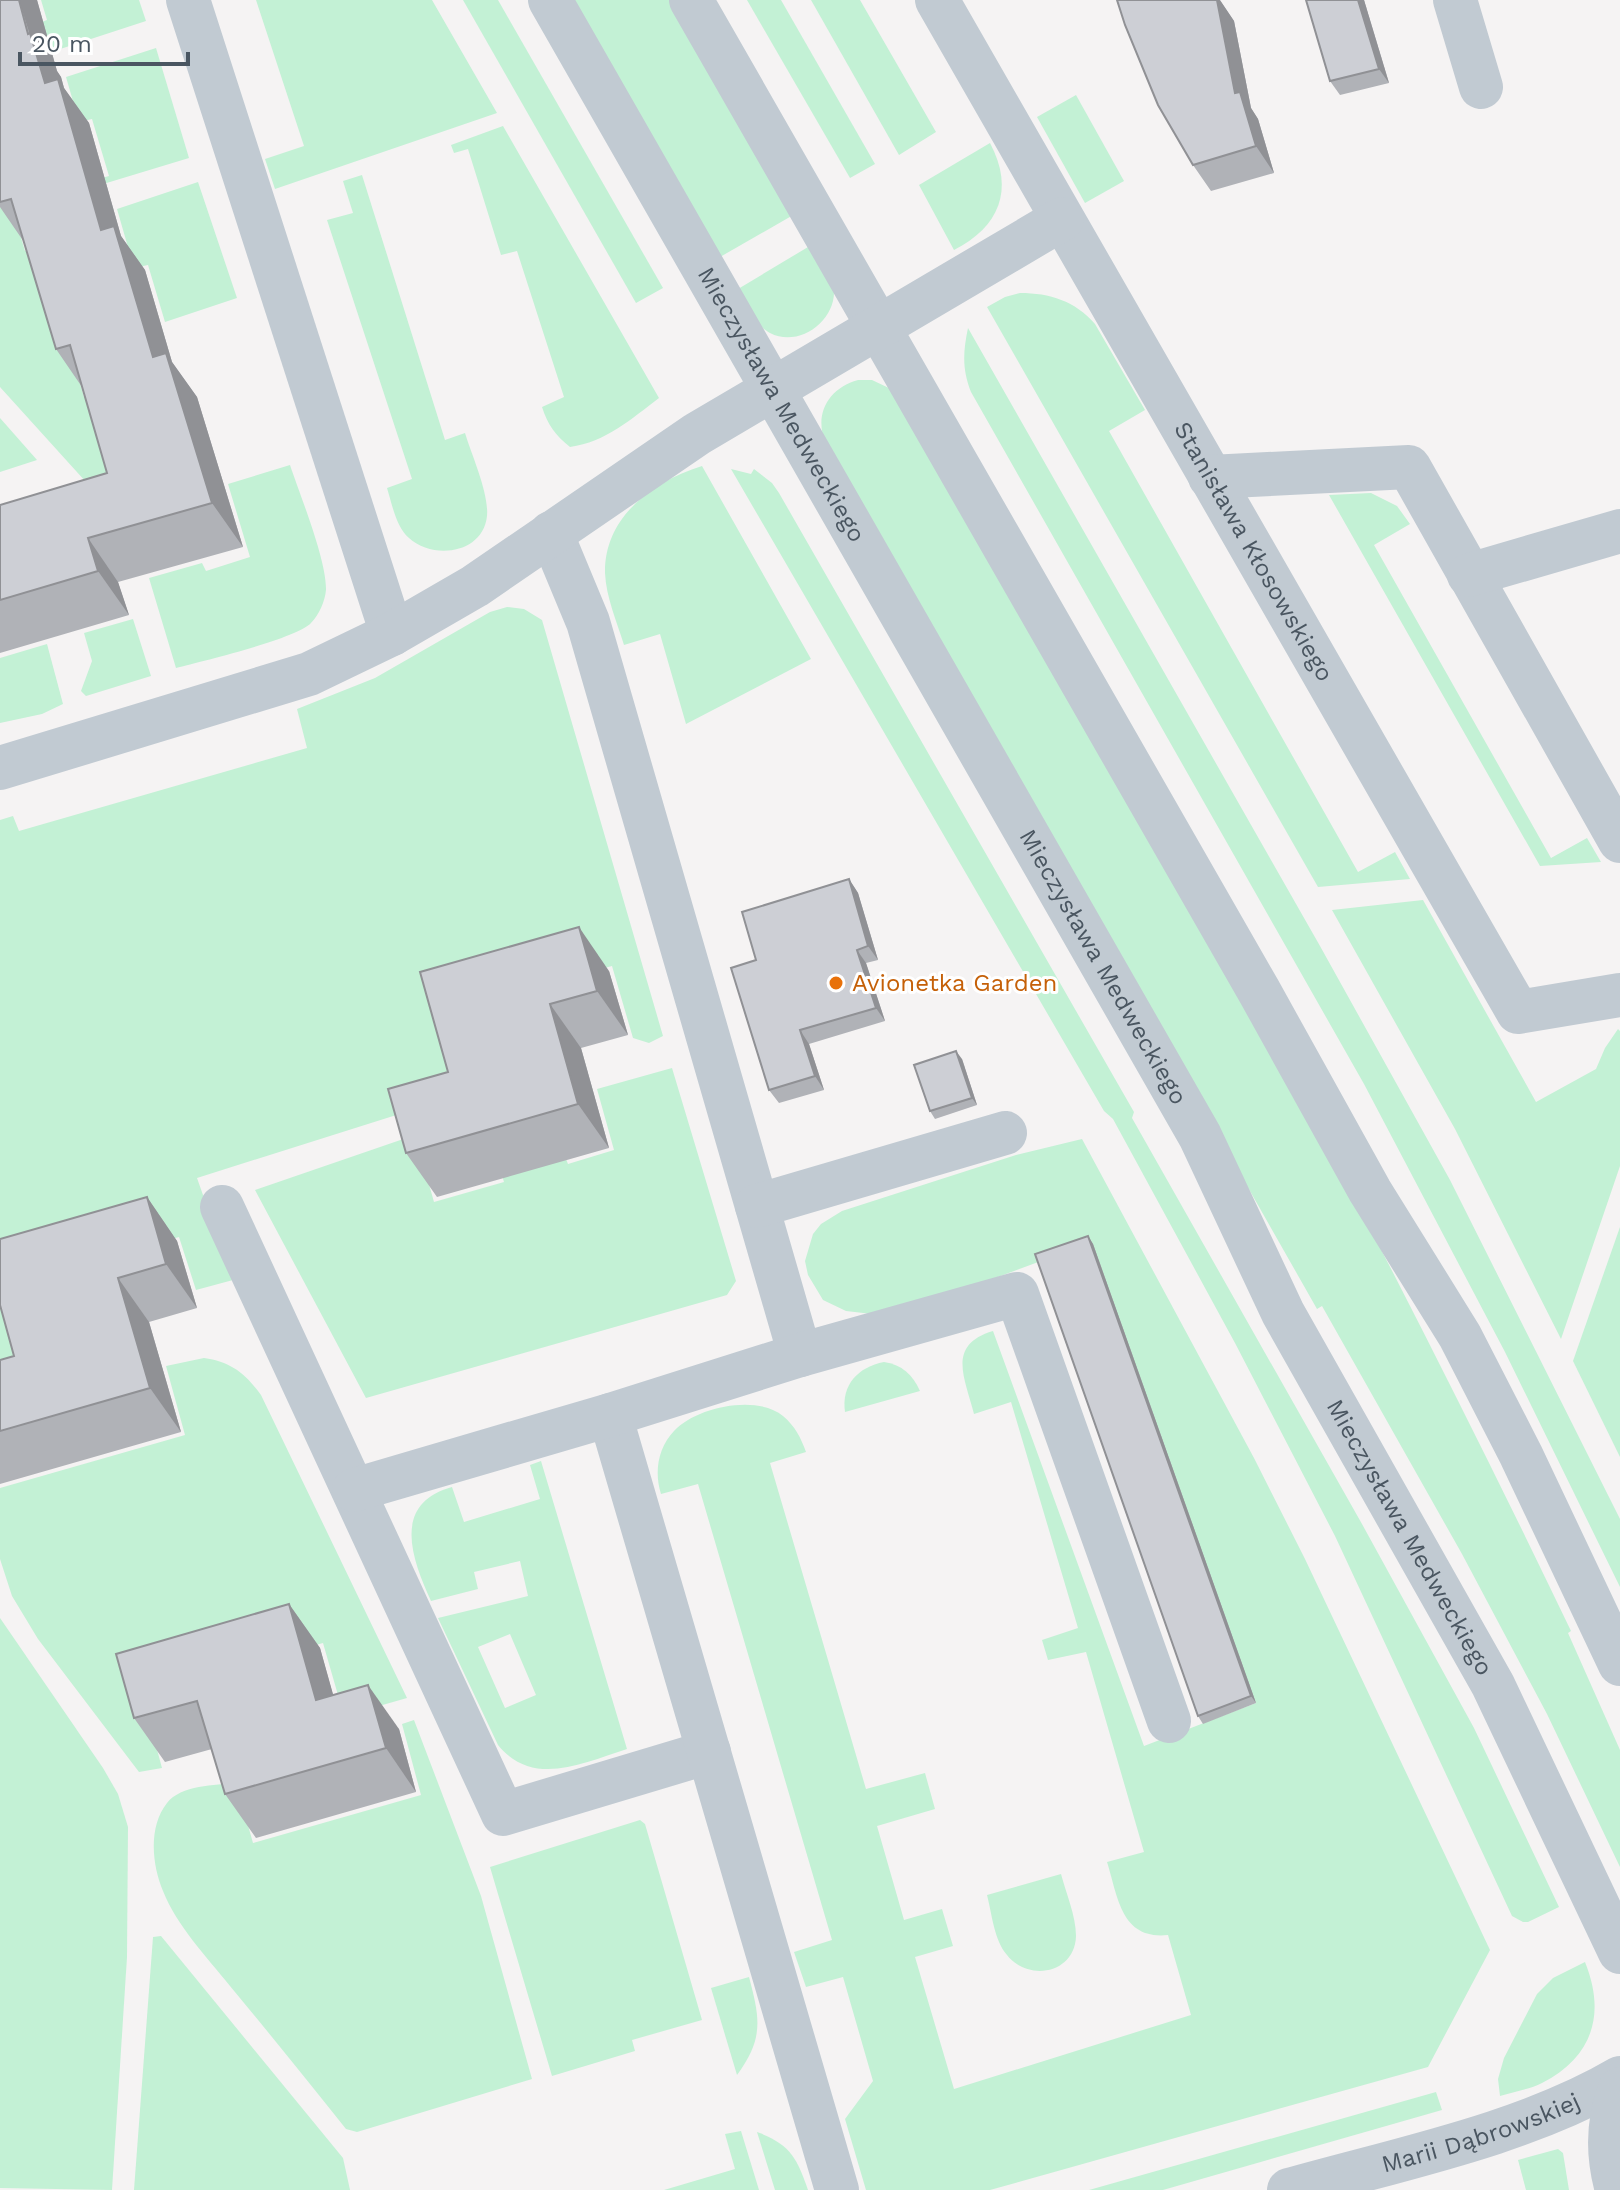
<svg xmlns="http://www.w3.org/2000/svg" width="1620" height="2190" viewBox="0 0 1620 2190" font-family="'Work Sans',sans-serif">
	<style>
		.green { fill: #c3f1d5; fill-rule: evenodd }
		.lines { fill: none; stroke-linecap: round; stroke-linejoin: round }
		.minor { stroke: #c1cad2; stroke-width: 44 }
		.wall { fill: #b0b2b7 }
		.shaded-wall { fill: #909195 }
		.building { fill: #cdcfd5; stroke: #909195; stroke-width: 2 }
		.food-dot { fill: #e8710a; stroke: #fff; stroke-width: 3 }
		.labels { text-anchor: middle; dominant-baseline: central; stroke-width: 6; stroke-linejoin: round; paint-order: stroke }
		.street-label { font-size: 24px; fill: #4a5661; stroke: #fff }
		.food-label { font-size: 24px; fill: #c56008; stroke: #fff; text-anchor: start }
	</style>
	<rect width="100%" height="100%" fill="#f5f3f3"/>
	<!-- green -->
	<g class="green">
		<polygon points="41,0 139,0 146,21 48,53 39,23 47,20"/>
		<polygon points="256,0 432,0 497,113 275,189 265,159 304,146"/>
		<polygon points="463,0 498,0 663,288 636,303"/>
		<polygon points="573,0 673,0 795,214 720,257"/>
		<polygon points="747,0 781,0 875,164 850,178"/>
		<polygon points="811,0 860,0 936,132 899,155"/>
		<polygon points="156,48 189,158 100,185 98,179 109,176 92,119 79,122 66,77"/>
		<polygon points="1076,95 1124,181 1085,203 1037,117"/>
		<path d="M503 126 659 398C631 419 606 442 570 447 555 435 548 425 542 407L564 397 517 251 501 255 468 149 454 153 451 145Z"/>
		<path d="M990 143C1015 190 999 227 954 250L919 185Z"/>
		<polygon points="0,167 25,251 40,248 84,397 98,394 128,496 86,482 0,387"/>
		<path d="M362 175 445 440 465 433C472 456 489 493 487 516 483 554 433 560 409 538 396 527 392 504 387 488L412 479 327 220 353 213 343 181Z"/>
		<polygon points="198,182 237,298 165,322 148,265 134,268 117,209"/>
		<path d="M813 244C819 256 830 270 833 283 841 317 801 349 770 333 754 325 746 303 738 289Z"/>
		<path d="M1020 293C1050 293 1075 301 1095 324L1145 410 1109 431 1358 872 1395 852 1410 879 1318 887 987 307 1005 297Z"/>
		<path d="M968 328 1320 946 1450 1180 1620 1519V1587L1505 1352 1364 1084 971 392C962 369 963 352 968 328Z"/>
		<path d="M858 380H872L891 389 1348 1186C1425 1333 1499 1481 1571 1631L1568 1633 1620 1750V1867L1547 1714 1462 1554 1322 1306 1317 1309 825 442C814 413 829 388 858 380Z"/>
		<polygon points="0,418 37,460 0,472"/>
		<path d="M290 465C300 495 327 561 326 590 325 601 319 615 311 623 296 639 202 661 176 668L149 578 202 563 206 571 250 557 228 484Z"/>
		<path d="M702 466 811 659 686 724 660 634 624 645C617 622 606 597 605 573 604 517 653 481 702 466Z"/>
		<polygon points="731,469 751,474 754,469 772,483 779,493 1134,1112 1132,1118 1362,1524 1474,1728 1559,1907 1528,1922 1523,1922 1512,1916 1335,1536 1235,1343 1113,1119 1104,1111"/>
		<polygon points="1371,493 1397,506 1410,524 1374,545 1551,858 1587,838 1601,862 1540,866 1329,495"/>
		<polygon points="507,607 524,609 542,620 663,1036 649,1043 633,1038 612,966 564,979 466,1093 197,1178 233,1280 196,1290 179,1237 9,1285 32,1379 0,1388 0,820 13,816 19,831 307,748 297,709 375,678 490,612"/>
		<polygon points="133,619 151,676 86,696 81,691 92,661 84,633"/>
		<polygon points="47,644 63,704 42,714 0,723 0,658"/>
		<polygon points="1423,900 1536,1102 1596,1069 1605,1048 1618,1029 1620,1031 1620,1166 1561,1339 1455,1129 1332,910"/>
		<polygon points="672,1068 736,1281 727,1295 366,1398 255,1190 415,1135 434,1202 504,1182 501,1172 564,1154 568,1164 614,1150 597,1089"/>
		<path d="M1082 1139 1254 1458 1305 1559 1490 1950 1428 2067 990 2190H866L845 2119 873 2081 843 1977 806 1987 794 1952 832 1940 698 1484 661 1494C654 1472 658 1448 674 1431 696 1407 757 1394 783 1416 795 1426 801 1438 806 1452L770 1463 866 1789 925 1773 935 1809 877 1826 904 1920 942 1909 953 1946 915 1957 954 2089 1191 2015 1168 1935C1121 1940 1118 1897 1107 1862L1144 1852 1086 1652 1048 1660 1042 1640 1078 1628 1011 1402 974 1414C965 1378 946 1345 993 1331L1144 1746 1256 1703 1041 1261 979 1284 872 1314 846 1311 823 1300 808 1275 805 1261 813 1234 821 1224 842 1211 1016 1155Z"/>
		<polygon points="1620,1227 1620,1457 1573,1361"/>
		<path d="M204 1358C231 1362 245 1373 261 1395L407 1698 344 1716 323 1643 142 1694 162 1768 139 1772 38 1639 12 1596 0 1559V1488L185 1435 166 1366Z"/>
		<path d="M884 1362C901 1364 913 1375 920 1391L845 1412C841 1385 858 1367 884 1362Z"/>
		<path d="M541 1461 627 1749C583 1763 533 1788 498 1745L438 1618 528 1596 520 1561 474 1572 478 1589 431 1601C412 1559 391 1504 452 1487L464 1522 540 1499 530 1465ZM510 1634 536 1695 505 1708 478 1647Z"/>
		<polygon points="0,1618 103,1768 118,1794 128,1827 127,1957 112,2190 0,2188"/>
		<path d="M414 1720 481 1896 532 2079 357 2132 346 2129C308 2081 269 2033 230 1986 206 1956 177 1926 163 1891 152 1865 148 1827 167 1803 181 1785 215 1785 236 1783L253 1843 421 1795 402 1724Z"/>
		<polygon points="640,1820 645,1824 702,2020 632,2040 635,2051 552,2076 490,1867"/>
		<path d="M1061 1874C1066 1893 1076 1916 1076 1936 1075 1974 1028 1982 1007 1955 994 1940 992 1914 987 1895Z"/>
		<polygon points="161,1936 343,2158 350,2190 134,2190 153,1937"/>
		<path d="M1585 1962C1606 2014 1593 2057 1542 2083 1530 2089 1514 2092 1500 2096L1498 2079 1504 2058 1537 1994 1553 1978Z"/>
		<path d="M749 1977C760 2019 764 2038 737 2075L711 1988Z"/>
		<polygon points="1436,2092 1442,2110 1163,2190 1089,2190"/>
		<polygon points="741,2131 759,2190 664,2190 735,2169 725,2134"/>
		<path d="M757 2132C790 2144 797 2158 808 2190H775Z"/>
		<polygon points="1558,2149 1563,2153 1569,2190 1526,2190 1518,2160"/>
	</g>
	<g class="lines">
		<!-- minor -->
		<g class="minor">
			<polyline points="188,0 392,634"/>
			<path id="s1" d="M550 0 1200 1136 1283 1313 1493 1685 1620 1952"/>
			<polyline points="691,0 1259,991 1370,1191 1460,1336 1521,1455 1620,1664"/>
			<path id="s2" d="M937 0 1518 1012 1620 995"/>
			<polyline points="1455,0 1481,87"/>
			<polyline points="1210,477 1409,467 1620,841"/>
			<polyline points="551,533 588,622 800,1355"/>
			<polyline points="1469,575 1620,531"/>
			<polyline points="0,768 309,674 392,634 475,586 697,434 1062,219"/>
			<polyline points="757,1206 1005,1133"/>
			<polyline points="222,1207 503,1814 709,1752"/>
			<polyline points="610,1415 837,2190"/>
			<polyline points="354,1490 610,1415 800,1355 1017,1294 1169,1721"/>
			<path id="s3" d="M1289 2190C1395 2160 1525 2134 1620 2078"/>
			<path d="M1617 2190C1607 2155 1607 2123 1620 2089"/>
		</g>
	</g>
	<!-- wall -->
	<g class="wall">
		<polygon points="0,0 37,0 57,71 61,77 64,88 89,123 121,236 145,270 172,362 197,397 243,547 118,582 129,615 0,653 0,505 107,473 82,387 56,349 24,242 0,207"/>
		<polygon points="1306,0 1364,0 1389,83 1340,95 1330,81"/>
		<polygon points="1221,2 1234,21 1251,108 1258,119 1274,173 1211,191 1193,165"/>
		<polygon points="849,879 858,893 878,960 866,963 885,1021 809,1044 824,1090 779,1103 769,1090"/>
		<polygon points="609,971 628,1035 581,1048 609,1148 437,1197 406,1153 448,1072 420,972"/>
		<polygon points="962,1059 977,1105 935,1119 930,1111"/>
		<polygon points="147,1197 177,1241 197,1308 149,1322 181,1432 0,1484 0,1360 14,1356"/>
		<polygon points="1088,1236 1093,1244 1256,1703 1203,1724 1198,1716"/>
		<polygon points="289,1604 320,1648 333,1695 399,1729 416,1792 256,1838 225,1794 212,1749 165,1762 134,1718"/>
	</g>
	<!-- shaded-wall -->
	<g class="shaded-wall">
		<polygon points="19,0 37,0 57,71 61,77 64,88 89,123 121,236 145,270 172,362 197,397 243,547 212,503 101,230 45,83"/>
		<polygon points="1208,0 1220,0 1234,21 1251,108 1258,119 1274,173 1256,146 1235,93"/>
		<polygon points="1358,0 1364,0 1389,83 1379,69"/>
		<polygon points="88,538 118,582 129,615 98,571"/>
		<polygon points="849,879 858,893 878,960 868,946"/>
		<polygon points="579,927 609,971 628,1035 597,991"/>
		<polygon points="857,950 866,963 885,1021 876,1008"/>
		<polygon points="550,1004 581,1048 609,1148 578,1104"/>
		<polygon points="800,1030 809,1044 824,1090 815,1076"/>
		<polygon points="956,1051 962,1059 977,1105 972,1098"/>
		<polygon points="147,1197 177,1241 197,1308 166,1264"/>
		<polygon points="1088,1236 1093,1244 1256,1703 1251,1696"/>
		<polygon points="118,1278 149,1322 181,1432 150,1388"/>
		<polygon points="289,1604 320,1648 347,1744 316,1700"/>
		<polygon points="368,1685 399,1729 416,1792 386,1748"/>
	</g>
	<!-- building -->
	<g class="building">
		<polygon points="0,0 19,0 28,34 30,33 45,83 58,79 101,230 114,226 153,357 166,353 212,503 88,538 98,571 0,600 0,505 107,473 70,345 56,349 11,199 0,202"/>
		<polygon points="1117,0 1217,0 1235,93 1240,92 1256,146 1193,165 1158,105 1125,25"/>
		<polygon points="1306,0 1358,0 1379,69 1330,81"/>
		<polygon points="849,879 868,946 857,950 876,1008 800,1030 815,1076 769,1090 731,968 756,960 742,912"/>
		<polygon points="579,927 597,991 550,1004 578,1104 406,1153 388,1089 448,1072 420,972"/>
		<polygon points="956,1051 972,1098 930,1111 914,1065"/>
		<polygon points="147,1197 166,1264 118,1278 150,1388 0,1431 0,1360 14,1356 0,1305 0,1239"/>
		<polygon points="1088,1236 1251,1696 1198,1716 1035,1254"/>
		<polygon points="289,1604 316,1700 368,1685 386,1748 225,1794 197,1701 134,1718 116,1654"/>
	</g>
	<!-- markers -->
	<circle class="food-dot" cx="836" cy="983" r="8"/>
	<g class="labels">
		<!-- street labels -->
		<g class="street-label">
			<text stroke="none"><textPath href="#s1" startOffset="466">Mieczysława Medweckiego</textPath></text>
			<text stroke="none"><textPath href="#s2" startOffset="636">Stanisława Kłosowskiego</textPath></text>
			<text stroke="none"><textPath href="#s1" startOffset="1114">Mieczysława Medweckiego</textPath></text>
			<text stroke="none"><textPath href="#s1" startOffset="1762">Mieczysława Medweckiego</textPath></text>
			<text stroke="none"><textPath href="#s3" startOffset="200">Marii Dąbrowskiej</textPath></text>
		</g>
		<!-- food labels -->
		<g class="food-label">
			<text x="852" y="983">Avionetka Garden</text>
		</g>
	</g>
	<!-- scale -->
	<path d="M20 52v12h168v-12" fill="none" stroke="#4a5661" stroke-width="4"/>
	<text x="32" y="52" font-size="24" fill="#4a5661" stroke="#ffffff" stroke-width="6" paint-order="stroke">20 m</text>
</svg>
